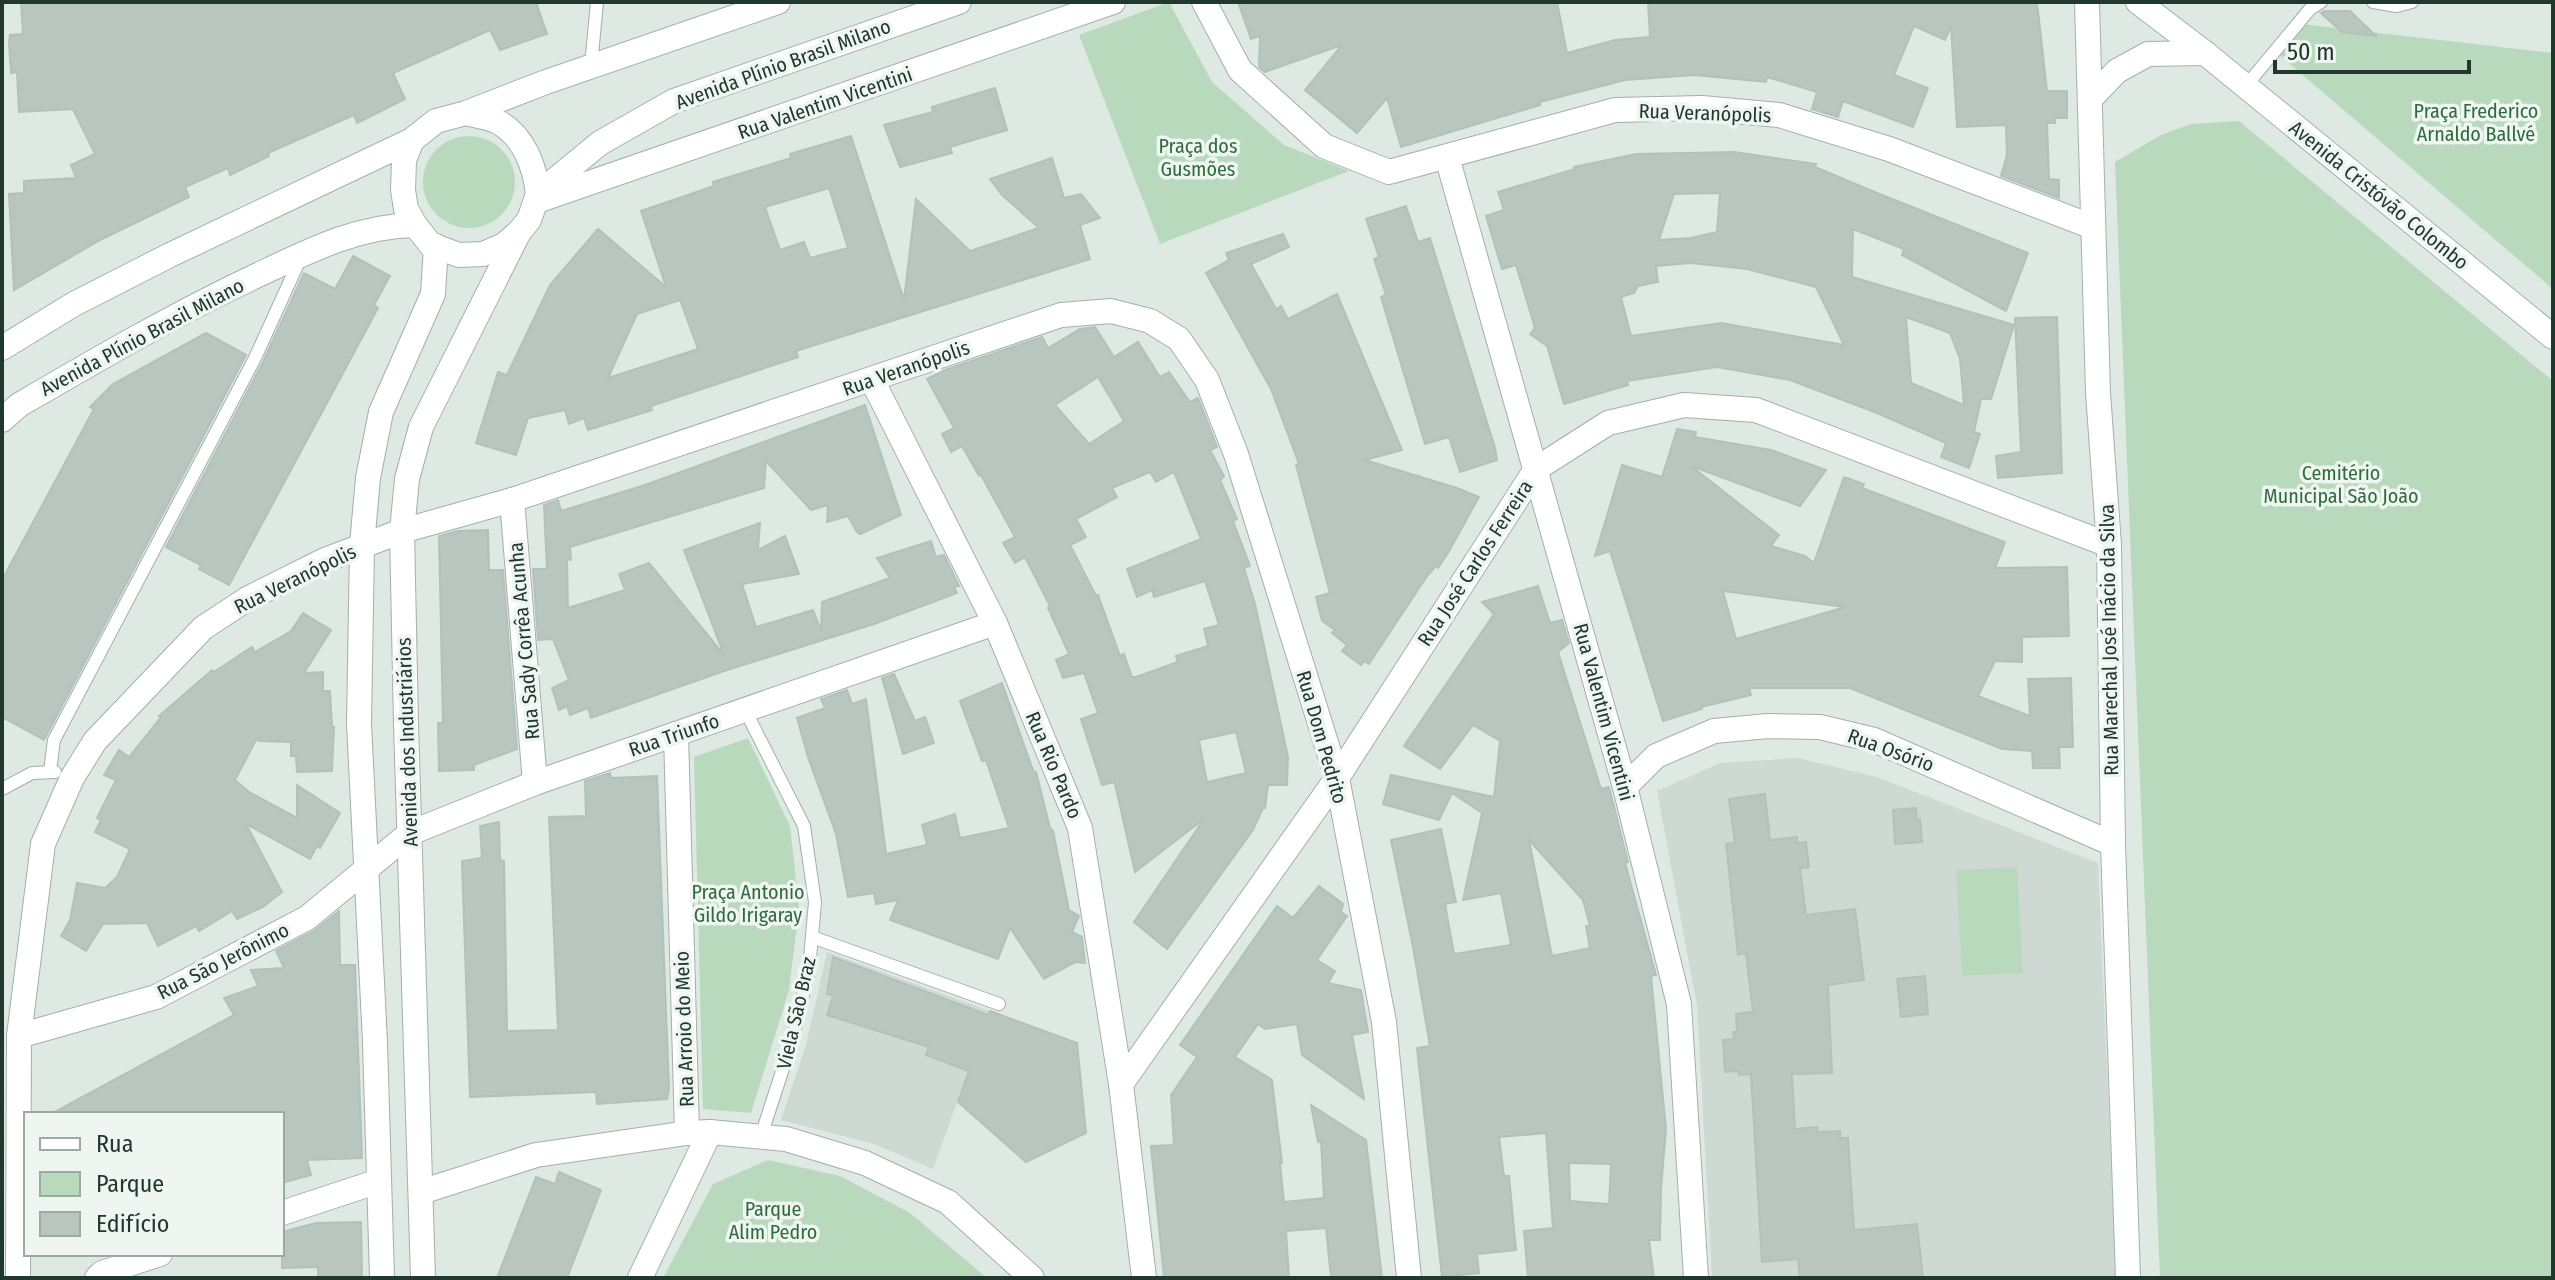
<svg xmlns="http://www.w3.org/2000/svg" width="2555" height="1280" viewBox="0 0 2555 1280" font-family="'Fira Sans Condensed',sans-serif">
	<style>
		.built { fill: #cdd9d2 }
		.green { fill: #b9d9bd }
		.building { fill: #b8c6bf; stroke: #b2c2b9; stroke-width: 2; fill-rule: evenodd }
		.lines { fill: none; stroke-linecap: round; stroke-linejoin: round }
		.service-casing { stroke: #a2b0a9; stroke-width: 14 }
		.minor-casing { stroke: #a2b0a9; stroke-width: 26 }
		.tertiary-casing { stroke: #a2b0a9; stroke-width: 26 }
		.secondary-casing { stroke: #9fb4a9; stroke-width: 26 }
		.service { stroke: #fff; stroke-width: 12 }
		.minor { stroke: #fff; stroke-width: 24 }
		.tertiary { stroke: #fff; stroke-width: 24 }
		.secondary { stroke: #fff; stroke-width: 24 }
		.labels { text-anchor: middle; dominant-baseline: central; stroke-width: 7; stroke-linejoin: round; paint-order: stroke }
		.street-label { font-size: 20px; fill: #21382e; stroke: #eff6f1 }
		.park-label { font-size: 20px; fill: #2f6b3d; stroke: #eff6f1 }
	</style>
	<rect width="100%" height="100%" fill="#dfe9e3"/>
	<!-- built -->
	<g class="built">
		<polygon points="1798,758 1877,777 2098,863 2116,1278 1712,1278 1697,1006 1657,791 1720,763"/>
		<polygon points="827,952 990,1011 933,1169 874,1144 781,1120 806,1045"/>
	</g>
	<!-- green -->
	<g class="green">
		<polygon points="1169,2 1212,82 1284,145 1349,171 1160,244 1079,35"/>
		<polygon points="2301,24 2553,53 2553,289 2277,53"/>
		<polygon points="2239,121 2553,381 2553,1278 2160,1278 2115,162 2161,135 2191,124"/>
		<circle cx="469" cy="182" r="46"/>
		<polygon points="748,738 790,826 799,908 789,990 751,1113 703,1109 694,757"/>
		<polygon points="2017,867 2023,973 1962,976 1956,870"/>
		<polygon points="768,1160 840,1176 910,1213 987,1278 663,1278 713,1184"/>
	</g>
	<!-- building -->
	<g class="building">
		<polygon points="21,2 536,2 547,34 500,50 490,30 393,73 405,99 357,123 354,115 268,153 269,156 230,175 228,168 185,187 189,197 100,240 14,290 9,194 24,193 24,181 76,178 71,165 95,154 73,109 19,112 17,72 11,73 9,42 10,35 23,34"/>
		<polygon points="1238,2 1557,2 1567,53 1615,40 1650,37 1648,2 2037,2 2047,91 2067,91 2067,118 2055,118 2055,123 2047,123 2049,179 2059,180 2059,198 2001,176 2007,155 2006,125 1957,127 1951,26 1945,40 1914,26 1894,75 1928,88 1913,127 1843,101 1838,117 1812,109 1817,92 1767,77 1766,82 1694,75 1625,80 1540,102 1540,105 1401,147 1387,98 1357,133 1305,90 1342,45 1265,72 1259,67 1260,36 1251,39"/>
		<polygon points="2324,11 2350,11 2376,36 2342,32 2321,13"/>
		<polygon points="995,88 1007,130 950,147 952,153 900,167 884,125 933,112 932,107"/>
		<path d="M851 136 904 300 916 199 970 251 1039 228 1002 195 990 179 1052 158 1064 198 1081 194 1100 218 1080 225 1090 259 796 351 798 357 651 406 652 410 588 430 584 418 569 424 565 410 528 418 516 455 476 443 498 372 507 375 550 285 598 229 666 287 641 211 714 186 713 182 791 158 790 154ZM829 188 848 248 810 258 804 242 780 250 765 207ZM680 300 698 349 608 378 637 314Z"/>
		<path d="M1734 152 1816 164 1815 167 1877 193 2028 253 2006 311 1902 255 1904 249 1853 229 1852 277 2014 325 1991 399H1981L1974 432 1980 434 1969 468 1941 457 1946 443 1877 413 1790 380 1717 367 1627 381 1628 385 1564 404 1547 346 1530 334 1535 328 1516 265 1502 269 1486 216 1504 210 1498 192 1575 169 1574 167 1636 154ZM1720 193 1717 232 1691 238 1659 240 1674 194ZM1691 263 1747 269 1816 287 1844 345 1721 323 1631 336 1621 297 1634 293 1638 286 1658 282 1656 266ZM1906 317 1950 333 1960 359 1964 405 1911 383Z"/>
		<polygon points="1406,206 1418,242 1430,238 1495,448 1497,460 1460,472 1449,437 1425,444 1381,297 1386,295 1374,259 1379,257 1366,219"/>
		<polygon points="1283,234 1289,247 1251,264 1276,309 1281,306 1288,319 1337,294 1402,450 1365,460 1457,488 1479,497 1448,553 1438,568 1436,566 1427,576 1369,664 1364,661 1361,665 1342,651 1347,645 1332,633 1335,630 1322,621 1316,597 1330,593 1296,465 1299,464 1271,389 1206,273 1229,260 1226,253"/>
		<polygon points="353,256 390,276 374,305 378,308 229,585 199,569 201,565 166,547 263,362 304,273 335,289"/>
		<polygon points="2057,317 2062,473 1998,478 1996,456 2021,452 2015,318"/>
		<path d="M1095 327 1114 357 1138 342 1160 377 1169 372 1190 402 1198 398 1217 447 1210 450 1224 476 1220 480 1237 519 1233 521 1250 566 1244 568 1255 604 1288 757 1287 785H1268L1265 808H1263L1253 830 1167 949 1134 922 1204 819 1135 872 1115 784 1114 782 1102 785 1081 719 1098 713 1084 673 1063 678 1056 660 1069 654 1048 608 1050 606 1025 557 1015 563 1003 543 1015 537 981 475 979 476 962 446 951 452 942 434 954 428 927 379 945 370 1042 337 1048 348 1080 329ZM1098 377 1124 421 1089 444 1055 405ZM1150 472 1156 482 1174 472 1201 539 1127 569 1137 597 1152 590 1154 597 1205 581 1219 625 1204 629 1208 646 1176 656 1178 662 1136 677H1132L1124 654 1120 656 1098 595 1096 596 1070 545 1086 537 1076 519 1117 497 1112 488ZM1236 732 1246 773 1207 782 1199 740Z"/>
		<polygon points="206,333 246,355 44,740 2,717 2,580 94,409 90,407 113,384"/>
		<polygon points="865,405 901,515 860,534 857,532 848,516 827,522 828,505 811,510 766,461 764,488 570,547 571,560 567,559 568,608 625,590 619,574 649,563 724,655 684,550 760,523 758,550 785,536 799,574 742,584 756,627 813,610 821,630 822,602 890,578 877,558 931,541 936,557 944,555 959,586 954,587 957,593 874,624 724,671 591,718 588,708 570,715 567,706 559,710 552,688 569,680 553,639 538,640 533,569 547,569 544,505 558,500 561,511 645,485"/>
		<path d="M1677 429 1696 432 1695 437 1771 450 1826 470 1800 506 1691 466 1779 535 1771 546 1805 556 1814 563 1844 477 1864 484 1862 488 2005 542 1995 568 2067 567 2069 636 2022 637V662L1995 661 1978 696 2030 716 2028 679 2071 678 2073 747H2059L2060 768H2033L2032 751 2002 749 1850 688H1749L1751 695 1701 707 1702 709 1663 721 1610 551 1595 556 1622 465 1662 477ZM1723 591 1845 607 1736 639Z"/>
		<polygon points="488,530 489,570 503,570 517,749 474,765 474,770 439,771 438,723 443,723 439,536 458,531"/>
		<path d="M1538 586 1550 623 1562 620 1569 643 1558 652 1601 789 1609 787 1628 862 1625 863 1656 975 1651 976 1666 1129 1661 1189 1660 1240H1649L1654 1278H1528L1524 1231 1553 1228 1546 1133 1499 1137 1504 1176H1509L1516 1250 1477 1254 1479 1273 1442 1277 1417 1048 1430 1046 1413 947 1391 840 1441 829 1456 902 1445 904 1454 954 1511 945 1501 893 1463 900 1482 813 1452 793 1439 820 1383 804 1391 775 1494 797 1500 741 1473 725 1440 769 1404 746 1494 614 1482 602ZM1529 840 1583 900 1590 926H1586L1590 948 1552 956ZM1569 1163 1611 1164 1609 1204 1570 1201Z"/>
		<polygon points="303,613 331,630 304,673 323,672 323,691 330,691 332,727 334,727 332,771 297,772 296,756 291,756 291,742 259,741 257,738 235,780 249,792 297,818 297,785 340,813 320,848 317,846 310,859 246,824 282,892 263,907 237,919 232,911 199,931 196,926 158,946 147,923 103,924 86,951 61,936 70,920 77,883 105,888 117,877 130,849 95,832 101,820 97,818 116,780 104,775 119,750 129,757 161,717 159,716 212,670 214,672 252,647 255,652 291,631"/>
		<polygon points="894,674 915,721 925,717 934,743 903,754 882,678"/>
		<polygon points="1002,683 1034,773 1036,772 1050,828 1053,831 1069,910 1079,916 1072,932 1082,937 1085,963 1075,962 1044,979 1010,928 998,959 890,920 898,900 876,904 874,893 848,897 836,834 808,757 797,718 825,708 821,699 847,690 852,704 866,699 886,854 927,845 922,825 955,814 960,838 1009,828 986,760 982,761 960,701"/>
		<polygon points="610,773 611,778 657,776 669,1089 667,1099 597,1104 596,1092 470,1097 462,861 482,858 480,826 499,822 500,860 504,861 507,1031 558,1030 549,817 586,816 585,781"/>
		<polygon points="1765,794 1770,840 1797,837 1797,843 1806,842 1809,867 1800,868 1806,915 1855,909 1864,980 1828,985 1832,1073 1792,1074 1795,1129 1817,1127 1817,1132 1840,1131 1840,1138 1848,1138 1854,1230 1917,1224 1923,1278 1800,1278 1798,1259 1762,1262 1751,1074 1739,1075 1738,1071 1725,1072 1723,1040 1734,1039 1733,1032 1737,1032 1736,1014 1753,1012 1746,953 1738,955 1726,844 1735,843 1729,799"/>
		<polygon points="1916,808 1917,820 1920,819 1922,842 1895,844 1893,810"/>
		<polygon points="1319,886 1343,904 1341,912 1347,916 1317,960 1335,971 1328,983 1361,990 1368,1032 1352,1035 1364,1099 1302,1055 1297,1024 1265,1029 1258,1024 1235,1057 1272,1080 1282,1163 1280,1163 1284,1202 1324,1198 1321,1141 1318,1142 1311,1105 1366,1140 1382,1278 1331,1278 1326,1228 1286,1231 1289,1278 1164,1278 1151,1146 1174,1145 1171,1095 1197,1057 1180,1045 1277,906 1293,918"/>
		<polygon points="339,911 340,965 355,965 362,1158 307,1160 311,1175 282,1183 282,1114 51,1114 234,1015 224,998 258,986 251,970 284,968 276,951 314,931"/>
		<polygon points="833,957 988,1015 990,1011 1077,1043 1086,1133 1026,1162 958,1102 969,1071 926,1055 929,1047 827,1015 833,996 827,994"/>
		<polygon points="1925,976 1928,1014 1901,1017 1897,979"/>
		<polygon points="559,1172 601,1190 567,1278 497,1278 536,1177 555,1184"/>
		<polygon points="361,1222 362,1278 318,1278 318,1267 282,1268 282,1232 316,1223"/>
	</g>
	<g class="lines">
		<!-- service casing -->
		<g class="service-casing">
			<g id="service">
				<polyline points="2373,2 2397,6 2412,2"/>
				<polyline points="591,66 597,2"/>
				<polyline points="2245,87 2310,9 2321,2"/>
				<polyline points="745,710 804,826 815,902 809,970 792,1041 761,1136"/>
				<polyline points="50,771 54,740 255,358 301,257"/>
				<polyline points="2,789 32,773 55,772"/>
				<polyline points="812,937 999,1004"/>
			</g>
		</g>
		<!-- minor casing -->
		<g class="minor-casing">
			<g id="minor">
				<polyline points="1204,2 1240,70 1324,146 1389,172 1615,110 1702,108 1779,115 1889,149 2093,227"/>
				<polyline points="1447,157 1625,787 1679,1004 1696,1278"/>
				<polyline points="537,201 1113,2"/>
				<polyline points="872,380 995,623 1080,828 1121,1084 1144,1278"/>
				<polyline points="512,500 535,783"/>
				<polyline points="676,734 687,1133"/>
				<polyline points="1625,787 1656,756 1714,731 1768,726 1820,727 1874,740 2113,844"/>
				<polyline points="19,1036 156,997 307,918 410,833 535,783 995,623"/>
				<polyline points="1121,1084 1337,778 1536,469 1608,423 1684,405 1756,410 2109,545"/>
				<polyline points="421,1192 536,1155 687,1133 710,1132 786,1139 865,1163 948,1202 1032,1278"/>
				<polyline points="282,1213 379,1181"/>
				<polyline points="18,1278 19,1036 43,844 72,778 95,741 203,628 247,599 325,560 402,531 512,500 1061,315 1111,311 1150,321 1179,339 1207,380 1236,454 1337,778 1384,1022 1409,1278"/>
				<polyline points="97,1278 102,1273 160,1254"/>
				<polyline points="640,1278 710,1132"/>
			</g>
		</g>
		<!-- tertiary casing -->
		<g class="tertiary-casing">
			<g id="tertiary">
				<polyline points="382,1278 375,1042 359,724 362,545 368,478 381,412 433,294 436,246"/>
				<polyline points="423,1278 406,724 402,531 407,479 421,427 519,232"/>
			</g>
		</g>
		<!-- secondary casing -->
		<g class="secondary-casing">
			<g id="secondary">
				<polyline points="2087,2 2098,393 2109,545 2113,844 2128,1278"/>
				<polyline points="2138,2 2205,53 2553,337"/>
				<polyline points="2091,98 2117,71 2148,54 2205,53"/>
				<path d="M466 113C476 116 489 117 498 122 524 136 535 167 538 194"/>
				<polyline points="412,140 404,160 403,190 406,209 415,225 431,245 459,255 483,254 504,245 519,232 529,220 538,194 600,143 674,101 959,2"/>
				<polyline points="2,348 74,304 170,255 412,140 436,121 466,113 546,82 778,2"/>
				<path d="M2 420 19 405C98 359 177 313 260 274 311 250 358 226 415 225"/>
			</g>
		</g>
		<!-- service -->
		<use href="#service" class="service"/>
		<!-- minor -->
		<use href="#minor" class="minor"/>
		<!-- tertiary -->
		<use href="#tertiary" class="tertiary"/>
		<!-- secondary -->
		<use href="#secondary" class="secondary"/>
	</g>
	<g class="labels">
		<!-- street labels -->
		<g class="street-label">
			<text transform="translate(783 64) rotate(-20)">Avenida Plínio Brasil Milano</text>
			<text transform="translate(825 103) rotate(-19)">Rua Valentim Vicentini</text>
			<text transform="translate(1705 113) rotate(2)">Rua Veranópolis</text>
			<text transform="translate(2379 195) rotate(39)">Avenida Cristóvão Colombo</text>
			<text transform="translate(142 337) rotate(-28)">Avenida Plínio Brasil Milano</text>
			<text transform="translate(906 368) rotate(-19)">Rua Veranópolis</text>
			<text transform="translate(1475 563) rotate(-57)">Rua José Carlos Ferreira</text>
			<text transform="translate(295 579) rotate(-26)">Rua Veranópolis</text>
			<text transform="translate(2109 640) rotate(-91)">Rua Marechal José Inácio da Silva</text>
			<text transform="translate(524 641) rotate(-95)">Rua Sady Corrêa Acunha</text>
			<text transform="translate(1604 712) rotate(75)">Rua Valentim Vicentini</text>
			<text transform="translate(674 735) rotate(-19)">Rua Triunfo</text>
			<text transform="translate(1322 737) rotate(74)">Rua Dom Pedrito</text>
			<text transform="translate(407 742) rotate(-92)">Avenida dos Industriários</text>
			<text transform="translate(1891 750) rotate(20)">Rua Osório</text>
			<text transform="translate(1054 765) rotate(67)">Rua Rio Pardo</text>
			<text transform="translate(223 961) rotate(-27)">Rua São Jerônimo</text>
			<text transform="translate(796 1013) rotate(-77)">Viela São Braz</text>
			<text transform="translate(684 1029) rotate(-92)">Rua Arroio do Meio</text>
		</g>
		<!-- park labels -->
		<g class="park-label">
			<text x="2476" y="111">Praça Frederico<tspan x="2476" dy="23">Arnaldo Ballvé</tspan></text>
			<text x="1198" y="146">Praça dos<tspan x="1198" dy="23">Gusmões</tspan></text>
			<text x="2341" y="473">Cemitério<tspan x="2341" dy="23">Municipal São João</tspan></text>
			<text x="748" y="892">Praça Antonio<tspan x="748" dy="23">Gildo Irigaray</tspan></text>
			<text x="773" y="1209">Parque<tspan x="773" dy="23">Alim Pedro</tspan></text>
		</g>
	</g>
	<!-- border -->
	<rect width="2555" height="1280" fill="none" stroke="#21382e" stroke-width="8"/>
	<!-- legend -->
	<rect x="24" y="1112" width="260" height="144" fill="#eff6f1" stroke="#9daaa3" stroke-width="2"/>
	<rect x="40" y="1138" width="40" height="12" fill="#ffffff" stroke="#9daaa3" stroke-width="2"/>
	<text x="96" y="1152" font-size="24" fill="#21382e">Rua</text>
	<rect x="40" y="1172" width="40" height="24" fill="#b9d9bd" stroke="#9daaa3" stroke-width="2"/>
	<text x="96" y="1192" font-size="24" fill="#21382e">Parque</text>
	<rect x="40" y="1212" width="40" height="24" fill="#b8c6bf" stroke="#9daaa3" stroke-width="2"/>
	<text x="96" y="1232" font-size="24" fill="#21382e">Edifício</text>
	<!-- scale -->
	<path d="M2275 60v12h194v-12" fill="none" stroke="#21382e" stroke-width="4"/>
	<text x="2287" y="60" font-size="24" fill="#21382e" stroke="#eff6f1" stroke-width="6" paint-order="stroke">50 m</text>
</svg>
